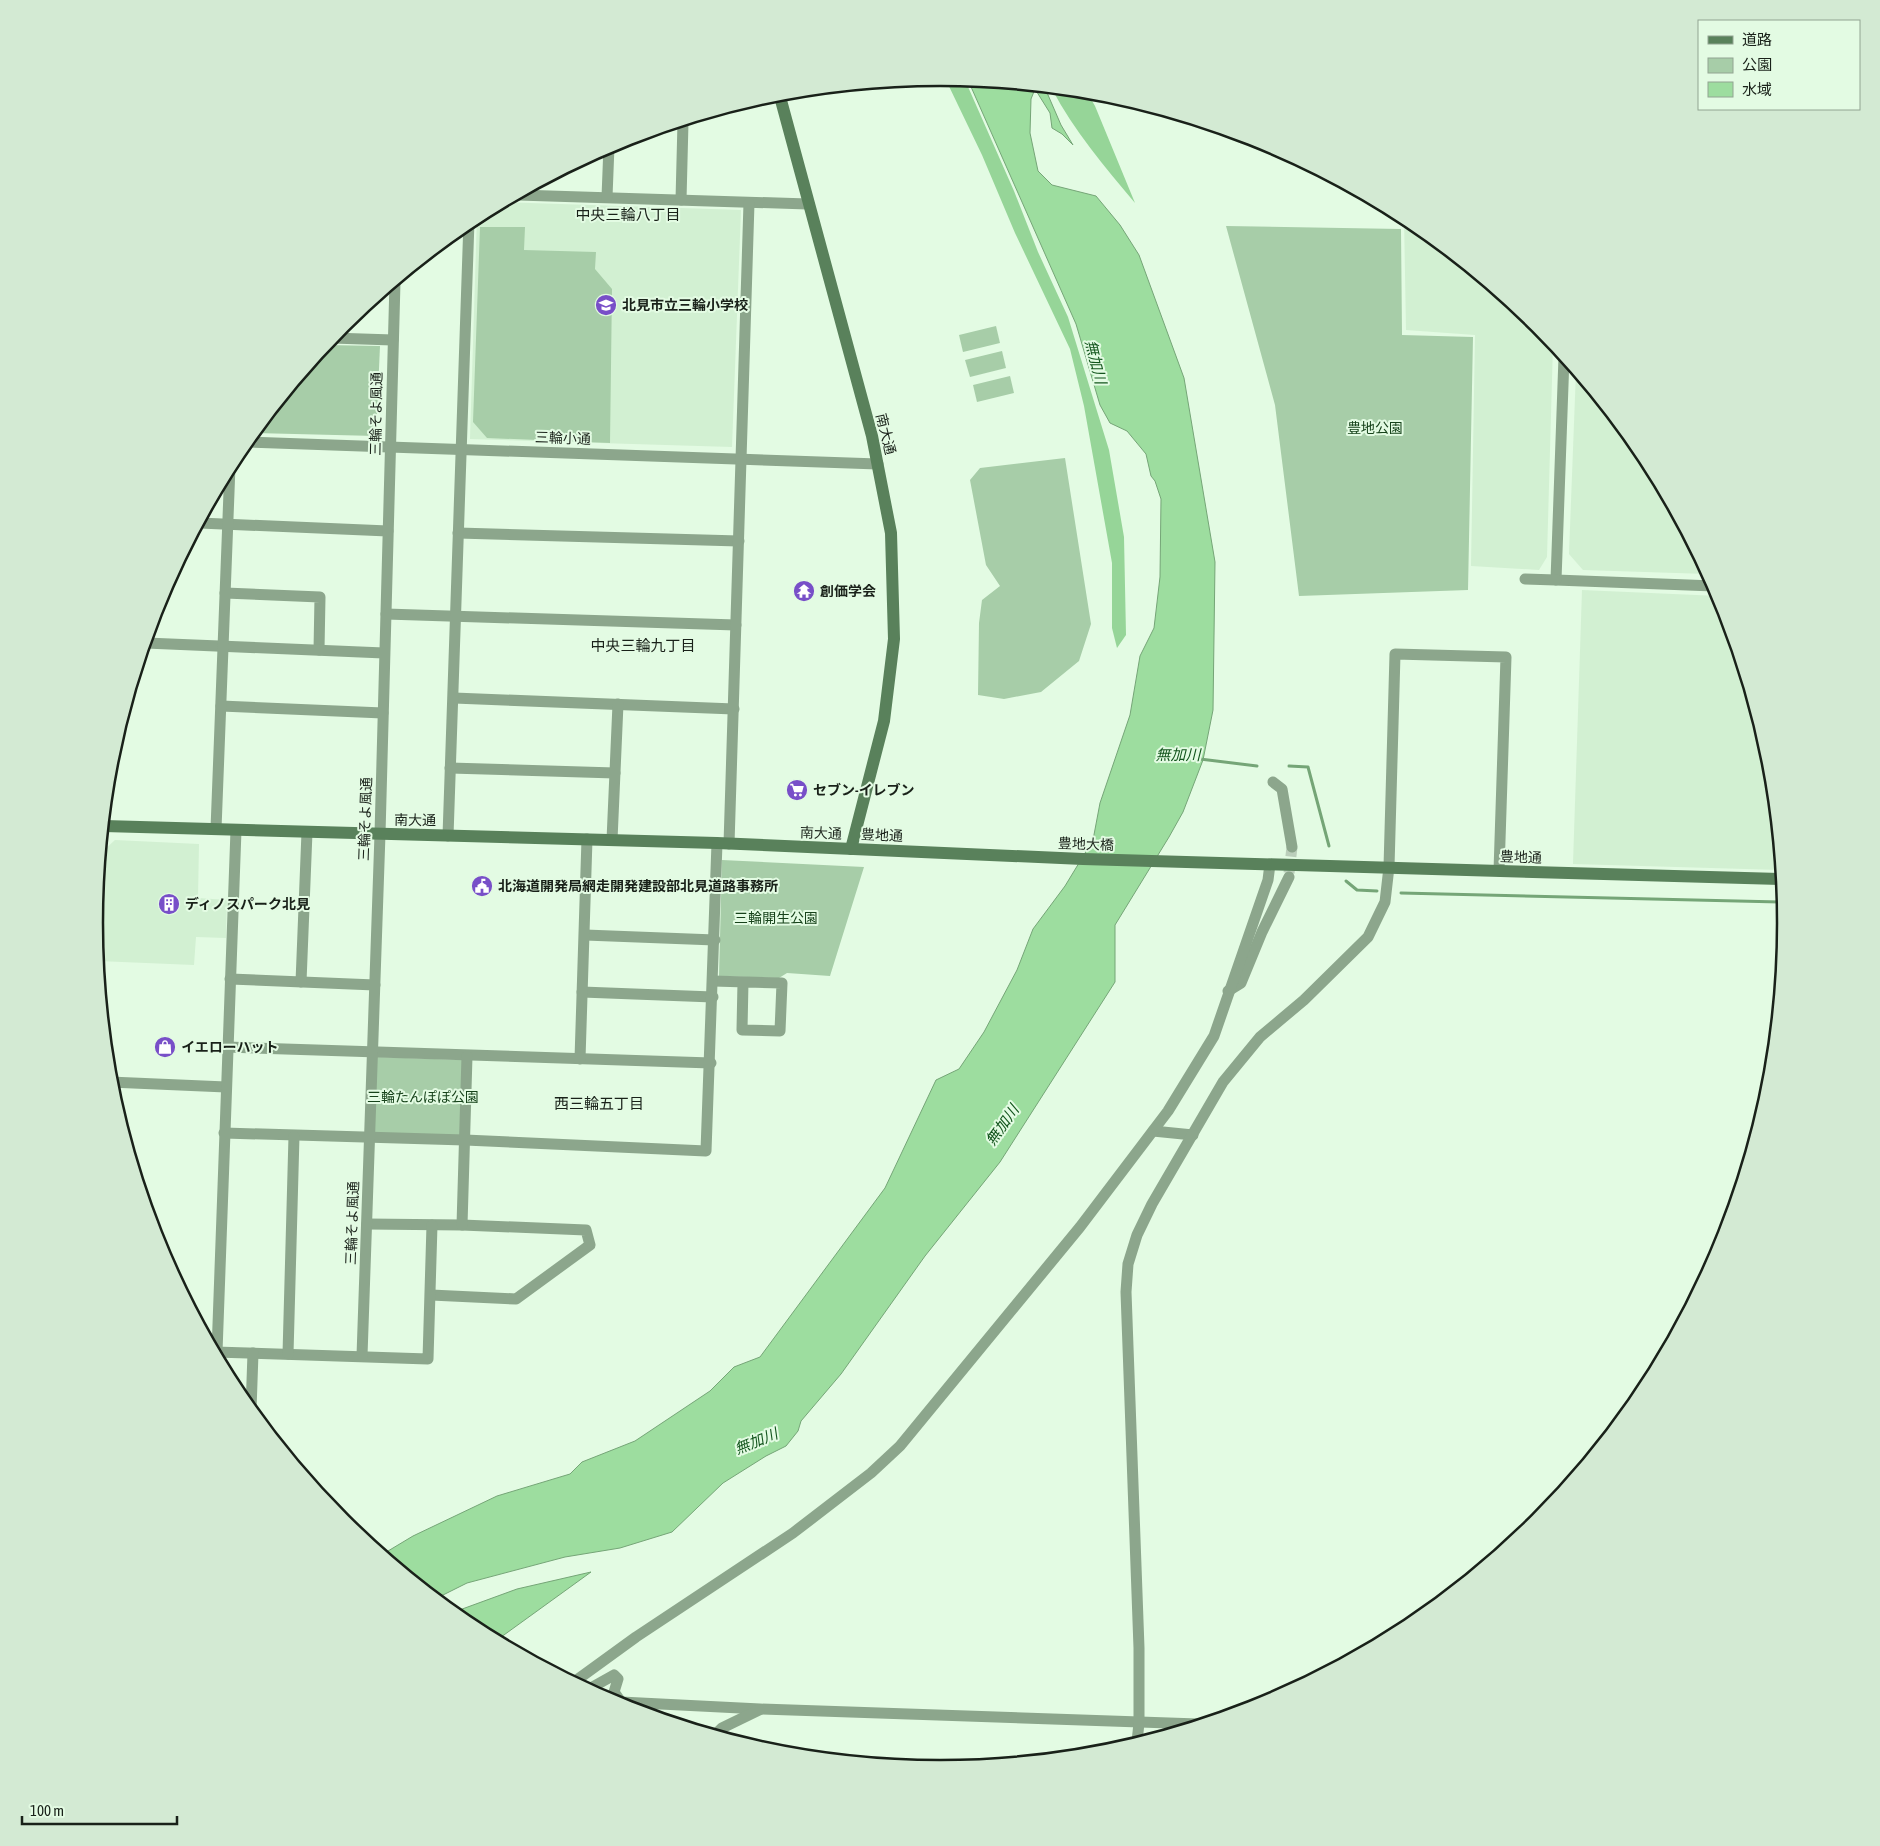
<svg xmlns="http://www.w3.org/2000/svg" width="1880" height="1846" viewBox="0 0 1880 1846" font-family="'Asap Condensed','Noto Sans JP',sans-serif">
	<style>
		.built { fill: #d2f0d2 }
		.green { fill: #a7cda8 }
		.forest { fill: #96d598 }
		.water { fill: #9ddd9f; stroke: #75a577 }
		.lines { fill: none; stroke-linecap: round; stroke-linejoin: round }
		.stream { stroke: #75a577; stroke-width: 3 }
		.street-tunnel { stroke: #bbcfbb; stroke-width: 11; stroke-dasharray: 11 5.5; stroke-linecap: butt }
		.street { stroke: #8ca68c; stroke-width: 11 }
		.secondary { stroke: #59815b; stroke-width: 12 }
		.labels { text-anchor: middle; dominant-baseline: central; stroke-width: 4; stroke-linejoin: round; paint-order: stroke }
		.poi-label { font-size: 14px; font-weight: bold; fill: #192119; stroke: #e3fbe3; text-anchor: start }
		.street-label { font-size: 14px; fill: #192119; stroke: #e3fbe3 }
		.park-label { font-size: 14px; fill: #16421a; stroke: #e3fbe3 }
		.neighbourhood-label { font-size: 15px; fill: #192119; stroke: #e3fbe3 }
		.water-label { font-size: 15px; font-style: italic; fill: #13551d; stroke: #e3fbe3 }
		.rim { fill: none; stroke: #192119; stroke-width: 2.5 }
	</style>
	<rect width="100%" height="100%" fill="#e3fbe3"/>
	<!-- built -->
	<g class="built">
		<polygon points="504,202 741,210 732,447 470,439 477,216"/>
		<polygon points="1404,217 1538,325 1553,344 1547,557 1539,570 1471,566 1475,335 1406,330"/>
		<polygon points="1576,371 1643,454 1707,574 1583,570 1569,554"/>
		<polygon points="1582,590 1719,596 1769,758 1780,870 1573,864"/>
		<polygon points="115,840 199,844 198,898 227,900 226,938 196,937 194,965 98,961 96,937 101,853"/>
	</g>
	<!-- green -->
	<g class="green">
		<polygon points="1226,226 1401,229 1402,335 1473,337 1468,590 1299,596 1275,405"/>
		<polygon points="480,227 525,227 524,250 596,252 595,269 612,289 610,443 487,438 473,422"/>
		<polygon points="996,326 1000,343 963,352 959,335"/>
		<polygon points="326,345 380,346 376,436 254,433"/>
		<polygon points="1002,351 1006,368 970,377 965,360"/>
		<polygon points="1010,376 1014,393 977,402 973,385"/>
		<polygon points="1065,458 1091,624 1079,661 1041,692 1004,699 978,695 979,623 982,600 1000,586 986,565 970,480 980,468"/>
		<polygon points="722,860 864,867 830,976 787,973 779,978 719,976"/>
		<polygon points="377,1057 463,1060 461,1136 374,1134"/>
	</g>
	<!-- forest -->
	<g class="forest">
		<polygon points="945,78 965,80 1014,191 1038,252 1068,317 1109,450 1124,537 1126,635 1117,648 1112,628 1112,563 1084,406 1070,349 1015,233 982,155"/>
		<path d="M1052 89 1087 92 1095 106 1135 203C1105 167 1074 131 1052 89Z"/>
	</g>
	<!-- water -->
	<g class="water">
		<polygon points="968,80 1045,88 1061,125 1073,145 1062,134 1052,128 1050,113 1035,89 1031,99 1030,133 1038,171 1052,185 1096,196 1120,225 1139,255 1184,378 1215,562 1213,710 1203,760 1183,812 1169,837 1115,925 1115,982 1000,1162 925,1256 841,1374 801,1421 798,1431 786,1446 766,1456 723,1483 672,1532 620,1548 565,1557 467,1583 437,1598 383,1554 413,1536 497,1496 570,1474 582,1462 635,1441 710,1391 734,1367 760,1357 885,1188 936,1080 959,1069 984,1032 1017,970 1033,929 1065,886 1093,840 1100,803 1130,715 1140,656 1154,628 1160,577 1161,499 1155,481 1151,476 1146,454 1127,431 1110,423 1100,405 1076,324"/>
		<polygon points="591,1572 497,1640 470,1626 454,1612 517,1589"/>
	</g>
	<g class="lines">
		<!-- stream -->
		<g class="stream">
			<polyline points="1200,759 1257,766"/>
			<polyline points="1289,766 1308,767 1329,846"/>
			<polyline points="1346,881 1357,890 1377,891"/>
			<polyline points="1401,893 1783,902"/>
		</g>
		<!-- street-tunnel -->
		<polyline class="street-tunnel" points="1289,873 1292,847"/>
		<!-- street -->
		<g class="street">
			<polyline points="518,195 808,204"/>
			<polyline points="607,197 609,146"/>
			<polyline points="681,200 683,122"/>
			<polyline points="332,338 393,340"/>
			<polyline points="1564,357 1556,580 1714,586"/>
			<polyline points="246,442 878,464"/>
			<polyline points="200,523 388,531"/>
			<polyline points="458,533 739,541"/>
			<polyline points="1525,579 1556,580"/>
			<polyline points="225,593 320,597 319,650"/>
			<polyline points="386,614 736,625"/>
			<polyline points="146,643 384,653"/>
			<polyline points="454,698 734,709"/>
			<polyline points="221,706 383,713"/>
			<polyline points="450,768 615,773"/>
			<polyline points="1273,782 1282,789 1292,847"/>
			<polyline points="216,829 230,466"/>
			<polyline points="448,836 469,221"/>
			<polyline points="612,840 618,704"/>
			<polyline points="729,844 749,203"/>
			<polyline points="585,935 715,940"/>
			<polyline points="230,979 375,985"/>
			<polyline points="713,981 782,983 780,1031 742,1030 743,982"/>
			<polyline points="301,982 307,832"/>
			<polyline points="1228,991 1241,983 1262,932 1289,877"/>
			<polyline points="582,992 713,997"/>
			<polyline points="227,1047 711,1063"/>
			<polyline points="580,1059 587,839"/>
			<polyline points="110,1082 226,1087"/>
			<polyline points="1153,1131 1193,1135"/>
			<polyline points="224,1133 465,1140 706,1151 717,843"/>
			<polyline points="367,1224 462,1225 586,1230 590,1245 516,1299 431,1295"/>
			<polyline points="462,1225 467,1056"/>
			<polyline points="215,1352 428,1359 432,1225"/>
			<polyline points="217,1352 236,830"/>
			<polyline points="288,1354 294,1136"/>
			<polyline points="362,1356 380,834 395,282"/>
			<polyline points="251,1410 253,1353"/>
			<polyline points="574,1682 636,1637 793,1533 871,1473 900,1446 1080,1227 1168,1111 1214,1036 1268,880 1270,864"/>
			<polyline points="589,1689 614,1675 618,1679 614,1692 621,1702 760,1709 1198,1724"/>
			<polyline points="716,1734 722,1728 759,1710"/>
			<polyline points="1137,1742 1139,1723 1139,1648 1126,1292 1128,1264 1137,1235 1152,1204 1223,1082 1260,1037 1304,1000 1368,937 1385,902 1389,867 1395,654 1506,657 1499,871"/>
		</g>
		<!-- secondary -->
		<g class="secondary">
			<polyline points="779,93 872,436 891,533 894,639 884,721 851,849"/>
			<polyline points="104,826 717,843 1083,859 1781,879"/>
		</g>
	</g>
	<!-- icons -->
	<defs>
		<g id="school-disc" transform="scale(1.125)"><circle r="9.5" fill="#784fc8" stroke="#e3fbe3"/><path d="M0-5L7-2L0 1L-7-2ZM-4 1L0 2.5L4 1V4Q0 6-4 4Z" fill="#fff"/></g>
		<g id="temple-disc" transform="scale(1.125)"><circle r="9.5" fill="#784fc8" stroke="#e3fbe3"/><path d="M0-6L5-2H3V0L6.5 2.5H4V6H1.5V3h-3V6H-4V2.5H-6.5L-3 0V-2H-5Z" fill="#fff"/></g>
		<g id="supermarket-disc" transform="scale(1.125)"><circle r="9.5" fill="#784fc8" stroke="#e3fbe3"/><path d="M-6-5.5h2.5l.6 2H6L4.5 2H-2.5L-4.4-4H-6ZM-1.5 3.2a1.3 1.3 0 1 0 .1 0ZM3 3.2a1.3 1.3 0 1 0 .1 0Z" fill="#fff"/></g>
		<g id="civic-disc" transform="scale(1.125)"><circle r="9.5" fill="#784fc8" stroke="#e3fbe3"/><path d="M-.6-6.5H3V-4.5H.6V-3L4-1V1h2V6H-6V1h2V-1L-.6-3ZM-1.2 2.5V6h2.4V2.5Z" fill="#fff"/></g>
		<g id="building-disc" transform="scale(1.125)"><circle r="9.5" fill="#784fc8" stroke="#e3fbe3"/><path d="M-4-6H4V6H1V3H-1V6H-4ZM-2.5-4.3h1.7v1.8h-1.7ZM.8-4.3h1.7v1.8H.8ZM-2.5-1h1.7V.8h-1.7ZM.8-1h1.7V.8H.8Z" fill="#fff"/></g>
		<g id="shop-disc" transform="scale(1.125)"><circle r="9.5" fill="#784fc8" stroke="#e3fbe3"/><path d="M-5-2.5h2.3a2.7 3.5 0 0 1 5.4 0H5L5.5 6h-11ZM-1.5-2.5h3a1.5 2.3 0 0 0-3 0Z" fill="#fff"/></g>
	</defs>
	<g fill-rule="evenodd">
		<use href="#school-disc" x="606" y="305"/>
		<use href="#temple-disc" x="804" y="591"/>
		<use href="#supermarket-disc" x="797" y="790"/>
		<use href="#civic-disc" x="482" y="886"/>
		<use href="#building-disc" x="169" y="904"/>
		<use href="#shop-disc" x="165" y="1047"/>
	</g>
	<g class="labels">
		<!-- poi labels -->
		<g class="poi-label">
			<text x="622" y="305">北見市立三輪小学校</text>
			<text x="820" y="591">創価学会</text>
			<text x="813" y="790">セブン-イレブン</text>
			<text x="498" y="886">北海道開発局網走開発建設部北見道路事務所</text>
			<text x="185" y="904">ディノスパーク北見</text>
			<text x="181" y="1047">イエローハット</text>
		</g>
		<!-- street labels -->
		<g class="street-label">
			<text transform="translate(376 414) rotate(-89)">三輪そよ風通</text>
			<text transform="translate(886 434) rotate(76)">南大通</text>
			<text transform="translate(563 438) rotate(2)">三輪小通</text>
			<text transform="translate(365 819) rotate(-88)">三輪そよ風通</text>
			<text transform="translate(415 820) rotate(1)">南大通</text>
			<text transform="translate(821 833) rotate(2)">南大通</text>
			<text transform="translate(882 835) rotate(3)">豊地通</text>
			<text transform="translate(1086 844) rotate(2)">豊地大橋</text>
			<text transform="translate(1521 857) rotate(2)">豊地通</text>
			<text transform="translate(352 1223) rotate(-88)">三輪そよ風通</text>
		</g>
		<!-- park labels -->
		<g class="park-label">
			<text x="1375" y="428">豊地公園</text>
			<text x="776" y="918">三輪開生公園</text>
			<text x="423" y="1097">三輪たんぽぽ公園</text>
		</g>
		<!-- neighbourhood labels -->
		<g class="neighbourhood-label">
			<text x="628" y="214">中央三輪八丁目</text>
			<text x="643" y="645">中央三輪九丁目</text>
			<text x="599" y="1103">西三輪五丁目</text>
		</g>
		<!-- water labels -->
		<g class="water-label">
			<text transform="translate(1096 362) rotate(76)">無加川</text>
			<text x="1178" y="754">無加川</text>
			<text transform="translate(1002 1125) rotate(-55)">無加川</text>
			<text transform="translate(756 1441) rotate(-22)">無加川</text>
		</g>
	</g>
	<!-- crop -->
	<path d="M0 0H1880V1846H0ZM103 923a837 837 0 1 1 1674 0a837 837 0 1 1-1674 0Z" fill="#d3ead3" fill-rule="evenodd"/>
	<path class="rim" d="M103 923a837 837 0 1 1 1674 0a837 837 0 1 1-1674 0Z"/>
	<!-- legend -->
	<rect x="1698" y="20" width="162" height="90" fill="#e3fbe3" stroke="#92a492"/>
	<rect x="1708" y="36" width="25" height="8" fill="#59815b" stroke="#92a492"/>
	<text x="1742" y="45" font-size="15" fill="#192119">道路</text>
	<rect x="1708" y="58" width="25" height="15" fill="#a7cda8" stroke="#92a492"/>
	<text x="1742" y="70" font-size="15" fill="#192119">公園</text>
	<rect x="1708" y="82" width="25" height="15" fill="#9ddd9f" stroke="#92a492"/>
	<text x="1742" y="95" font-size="15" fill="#192119">水域</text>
	<!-- scale -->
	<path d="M22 1816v8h155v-8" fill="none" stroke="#192119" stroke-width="2.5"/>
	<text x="30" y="1816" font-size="15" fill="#192119" stroke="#e3fbe3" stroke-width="4" paint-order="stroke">100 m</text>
</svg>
